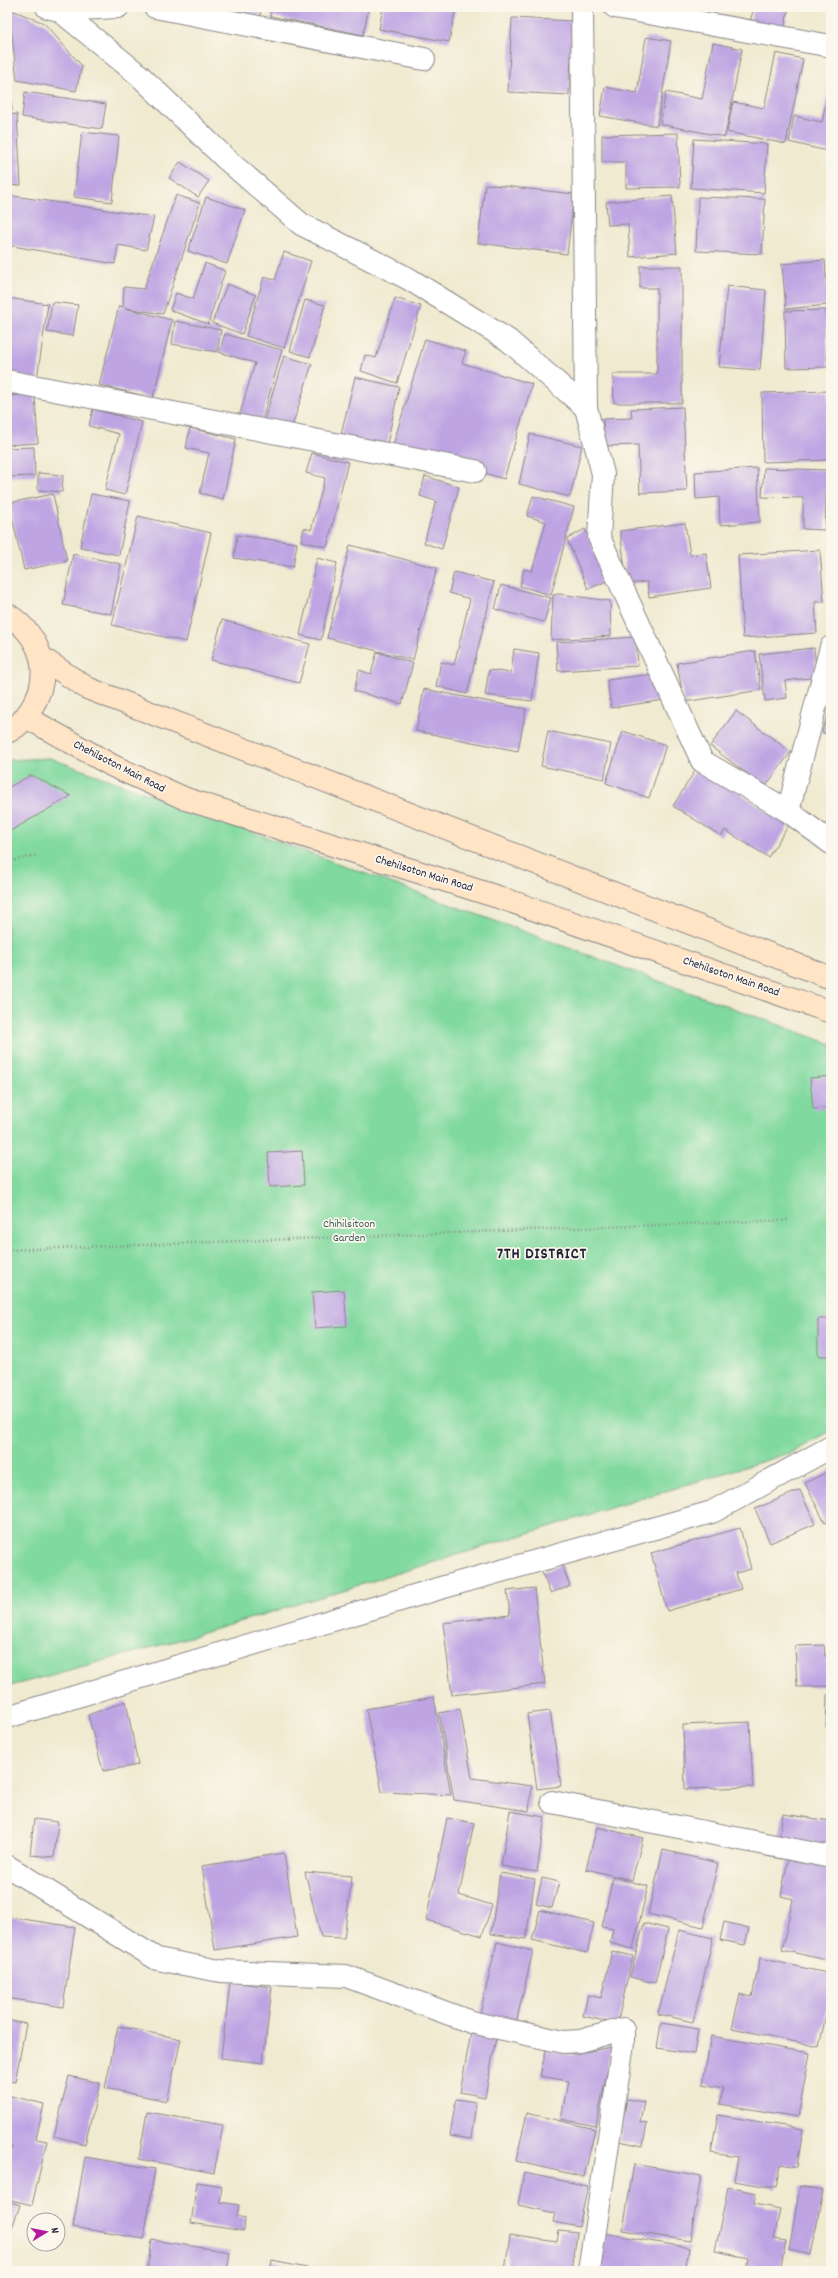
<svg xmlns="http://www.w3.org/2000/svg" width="838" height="2278" viewBox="0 0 838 2278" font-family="Dekko,sans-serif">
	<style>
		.green { fill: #80d99e; stroke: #517e6c }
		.building { fill: #bea4e3 }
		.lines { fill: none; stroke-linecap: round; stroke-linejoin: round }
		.minor-casing { stroke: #898686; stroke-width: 24 }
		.tertiary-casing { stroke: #898686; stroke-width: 24 }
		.secondary-casing { stroke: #898686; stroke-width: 24 }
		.path { stroke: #898686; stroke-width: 2.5; stroke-dasharray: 1 3; stroke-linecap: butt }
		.minor { stroke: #fff; stroke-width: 22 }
		.tertiary { stroke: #fff; stroke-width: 22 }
		.secondary { stroke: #ffe4c6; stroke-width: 22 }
		.labels { text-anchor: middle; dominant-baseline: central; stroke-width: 3.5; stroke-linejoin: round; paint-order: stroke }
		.street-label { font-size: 12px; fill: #22223b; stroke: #fbf7ec }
		.park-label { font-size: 12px; fill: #3e5959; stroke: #fbf7ec }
		.district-label { font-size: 16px; font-weight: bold; letter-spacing: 1px; fill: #22223b; stroke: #fbf7ec }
	</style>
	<rect width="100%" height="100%" fill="#fbf7ec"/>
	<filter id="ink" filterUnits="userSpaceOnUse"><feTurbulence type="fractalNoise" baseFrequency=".025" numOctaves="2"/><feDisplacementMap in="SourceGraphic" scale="8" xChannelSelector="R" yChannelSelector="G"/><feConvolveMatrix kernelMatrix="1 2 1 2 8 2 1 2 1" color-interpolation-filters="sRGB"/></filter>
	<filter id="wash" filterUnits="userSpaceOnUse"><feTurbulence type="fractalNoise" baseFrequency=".012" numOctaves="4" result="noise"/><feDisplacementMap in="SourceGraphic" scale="16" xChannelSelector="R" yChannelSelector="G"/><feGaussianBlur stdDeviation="0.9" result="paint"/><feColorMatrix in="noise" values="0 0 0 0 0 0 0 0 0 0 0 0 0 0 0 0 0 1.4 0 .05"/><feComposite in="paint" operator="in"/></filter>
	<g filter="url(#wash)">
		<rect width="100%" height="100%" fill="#f0ead0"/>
		<!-- green -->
		<polygon class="green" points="50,758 831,1044 831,1431 790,1453 190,1637 7,1687 7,760"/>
		<g id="blocks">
			<!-- building -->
			<g class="building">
				<polygon points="217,7 261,7 260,16"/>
				<polygon points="272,7 369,7 363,35 270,16"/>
				<polygon points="383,7 456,7 449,42 379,29"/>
				<polygon points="754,7 789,7 784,30 750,22"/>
				<polygon points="9,9 44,23 82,66 76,91 17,80"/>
				<polygon points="512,18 573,21 569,95 508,92"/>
				<polygon points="646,37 671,41 657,126 600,116 605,87 637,93"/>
				<polygon points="713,43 742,49 725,137 660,124 666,92 702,99"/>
				<polygon points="776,53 803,59 786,144 727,132 733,102 764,108"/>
				<polygon points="7,58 12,111 7,111"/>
				<polygon points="830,82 831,152 789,142 794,116 822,122"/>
				<polygon points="25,92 106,104 102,129 22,117"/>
				<polygon points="17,114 21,185 7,186 7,115"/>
				<polygon points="82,132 119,136 112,202 74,197"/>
				<polygon points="678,133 680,187 626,188 626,162 602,162 602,135"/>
				<polygon points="694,139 767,144 764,193 691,188"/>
				<polygon points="180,162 209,181 198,197 169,178"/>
				<polygon points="485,184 574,194 567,254 478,243"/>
				<polygon points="7,195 154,217 146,250 118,245 115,264 7,245"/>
				<polygon points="176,195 200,203 163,314 125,308 172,320 153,398 99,385 119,306 123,307 124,287 144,289"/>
				<polygon points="672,196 677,253 630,257 628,224 608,225 606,202"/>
				<polygon points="206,197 245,210 227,264 188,251"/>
				<polygon points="698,197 765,199 762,254 696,251"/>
				<polygon points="284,252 311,261 284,348 246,336 264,277 275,280"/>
				<polygon points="825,260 828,305 786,309 782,264"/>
				<polygon points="205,263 225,271 208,324 170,310 176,293 193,299"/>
				<polygon points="640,266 682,266 682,403 614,403 613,374 657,374 657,288 640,288"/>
				<polygon points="227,284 256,295 242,334 212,323"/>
				<polygon points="727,286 766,290 760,370 719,367"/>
				<polygon points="7,298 48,304 37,379 7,374"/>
				<polygon points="395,298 421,306 397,383 361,371 365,355 376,358"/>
				<polygon points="305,300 325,305 310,357 290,351"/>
				<polygon points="52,302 78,305 73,336 47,332"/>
				<polygon points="826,310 828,367 786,368 785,311"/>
				<polygon points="175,321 221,330 217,352 172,344"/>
				<polygon points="225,334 282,350 261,424 239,417 255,363 219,352"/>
				<polygon points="425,339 466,351 462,363 532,384 504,479 393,445"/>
				<polygon points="284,356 312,364 290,433 263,424"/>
				<polygon points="355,377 399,387 386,449 340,438"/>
				<polygon points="829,391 831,460 763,462 762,393"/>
				<polygon points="35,394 38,443 7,445 7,396"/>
				<polygon points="683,407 687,491 640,493 638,445 604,446 603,419 632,418 631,409"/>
				<polygon points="93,409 142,422 125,495 105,490 119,434 89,426"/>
				<polygon points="190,428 236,439 223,499 200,493 209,453 186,448"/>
				<polygon points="530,434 582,446 570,497 519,484"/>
				<polygon points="34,447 35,476 7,477 7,448"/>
				<polygon points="312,453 348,462 327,547 301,541 304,528 311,530 325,478 306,473"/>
				<polygon points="757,468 760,522 720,525 719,497 696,499 695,472"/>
				<polygon points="764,468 827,470 825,530 803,529 803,498 762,497"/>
				<polygon points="38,473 63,475 62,492 38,490"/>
				<polygon points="425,476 459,487 442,549 424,543 436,501 420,496"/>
				<polygon points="53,494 67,561 24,570 9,503"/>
				<polygon points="91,494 130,501 119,555 80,547"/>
				<polygon points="533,496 574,507 551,595 520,586 524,569 532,571 546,522 527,516"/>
				<polygon points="138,516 211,533 186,642 112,625"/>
				<polygon points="685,523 690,555 706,553 711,588 649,597 647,582 627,584 620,531"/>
				<polygon points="585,529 607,581 588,589 567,539"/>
				<polygon points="237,535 297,543 293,567 234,558"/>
				<polygon points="350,545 437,568 413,660 327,638"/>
				<polygon points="820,550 824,602 815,602 817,633 743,638 738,555"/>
				<polygon points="73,554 121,564 111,614 63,605"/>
				<polygon points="317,558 337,563 321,640 300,635"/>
				<polygon points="454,572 494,582 467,694 436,686 441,662 454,665 470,599 449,593"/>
				<polygon points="501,585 551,598 544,622 495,609"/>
				<polygon points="559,594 610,601 611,636 551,640 553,595"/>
				<polygon points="222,620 310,644 299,683 211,660"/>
				<polygon points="636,637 638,666 558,671 556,642"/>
				<polygon points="814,648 817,677 785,681 787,698 765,701 759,654"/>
				<polygon points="514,649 539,653 532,701 485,695 489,670 511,673"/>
				<polygon points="755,651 761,690 684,702 677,663"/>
				<polygon points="377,652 413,663 402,704 354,691 359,670 371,674"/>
				<polygon points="660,673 664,700 611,708 607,680"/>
				<polygon points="424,689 526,709 518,751 416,731"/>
				<polygon points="831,705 831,736 822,732"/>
				<polygon points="736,711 791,752 765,787 710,746"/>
				<polygon points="548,731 611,744 604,779 541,766"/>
				<polygon points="623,731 666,745 649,798 606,783"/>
				<polygon points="698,766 789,825 768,857 725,830 721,836 673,806"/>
				<polygon points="31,775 71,796 7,833 7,788"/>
				<polygon points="831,1076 831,1108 813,1109 810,1078"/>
				<polygon points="302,1151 304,1185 270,1187 268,1153"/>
				<polygon points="344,1290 347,1326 315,1328 312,1292"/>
				<rect x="818" y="1319" width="13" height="37"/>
				<polygon points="831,1470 831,1520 825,1523 805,1483"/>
				<polygon points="800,1490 815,1524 770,1543 755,1509"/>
				<polygon points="740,1528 751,1569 736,1573 741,1589 667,1611 651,1553"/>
				<polygon points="562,1565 570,1586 550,1593 542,1572"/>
				<polygon points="534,1588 545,1684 452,1695 443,1623 510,1615 507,1591"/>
				<polygon points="824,1645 825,1656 831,1656 831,1686 797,1687 795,1646"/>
				<polygon points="827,1695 831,1695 831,1727 826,1727"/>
				<polygon points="434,1697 451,1795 382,1792 366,1709"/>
				<polygon points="126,1701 138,1765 103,1771 88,1715"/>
				<polygon points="460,1709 472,1778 532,1786 529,1811 454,1800 439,1713"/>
				<polygon points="550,1711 561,1786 537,1789 527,1714"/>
				<polygon points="750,1722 753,1787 685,1789 683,1725"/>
				<polygon points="510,1811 545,1817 537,1872 501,1866"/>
				<polygon points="783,1814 831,1821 831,1846 779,1838"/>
				<polygon points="447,1818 474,1823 459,1895 492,1905 482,1936 426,1920"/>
				<polygon points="34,1819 58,1822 54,1857 30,1855"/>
				<polygon points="597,1827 643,1838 632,1880 586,1869"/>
				<polygon points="663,1850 718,1863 703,1927 648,1914"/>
				<polygon points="284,1853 297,1937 215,1950 202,1866"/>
				<polygon points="788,1858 831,1867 831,1961 782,1950 793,1899 781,1896"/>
				<polygon points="305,1872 352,1876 344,1938 321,1937"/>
				<polygon points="500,1873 535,1879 526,1939 491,1934"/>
				<polygon points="613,1877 648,1886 633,1949 610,1943 613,1929 602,1927"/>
				<polygon points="542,1878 559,1882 552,1908 536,1904"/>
				<polygon points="540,1910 594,1923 587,1953 532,1940"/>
				<polygon points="9,1917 75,1927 63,2007 7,1998"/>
				<polygon points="724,1922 749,1928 745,1945 720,1940"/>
				<polygon points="644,1923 668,1929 655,1983 630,1977"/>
				<polygon points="679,1930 713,1938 693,2022 658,2014"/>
				<polygon points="497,1942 533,1951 515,2027 479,2018"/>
				<polygon points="612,1951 633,1956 617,2024 583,2016 588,1995 601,1998"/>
				<polygon points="760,1958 831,1974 831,1992 819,2047 732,2028 740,1994 752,1997"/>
				<polygon points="230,1982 272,1987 263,2063 221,2058"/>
				<polygon points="7,2020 26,2024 15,2082 7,2081"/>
				<polygon points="661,2023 698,2029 694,2054 657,2048"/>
				<polygon points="118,2026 181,2039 167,2101 105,2088"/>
				<polygon points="471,2033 496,2038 485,2097 460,2092"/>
				<polygon points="711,2036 810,2053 798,2117 720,2104 723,2088 703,2084"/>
				<polygon points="612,2047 596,2126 561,2119 568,2081 540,2076 546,2050 573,2054"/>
				<polygon points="69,2076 100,2083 85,2144 54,2136"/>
				<polygon points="7,2095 44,2104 36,2139 47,2141 32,2205 7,2199 7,2166 12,2147 7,2146"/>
				<polygon points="456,2099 476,2102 471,2139 450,2136"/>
				<polygon points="627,2099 644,2102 640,2122 647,2123 643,2146 619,2141"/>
				<polygon points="147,2112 223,2125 214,2173 139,2159"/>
				<polygon points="527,2113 595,2129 584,2177 516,2161"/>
				<polygon points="718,2115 803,2129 797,2167 780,2164 776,2188 734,2181 738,2157 711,2153"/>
				<polygon points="85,2157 155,2169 144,2239 73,2227"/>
				<polygon points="634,2164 701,2176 690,2241 623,2230"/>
				<polygon points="524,2173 588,2186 579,2227 553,2222 555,2213 518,2205"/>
				<polygon points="197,2182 222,2186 220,2202 239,2205 237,2216 245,2218 244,2231 191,2223"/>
				<polygon points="800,2186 823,2190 811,2255 789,2250"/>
				<polygon points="728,2187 756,2193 754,2204 780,2209 774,2239 786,2241 780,2271 746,2271 748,2258 715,2251"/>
				<polygon points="7,2201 20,2205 7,2242"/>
				<polygon points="559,2231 577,2233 572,2271 505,2271 510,2235 557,2242"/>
				<polygon points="604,2233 689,2248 685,2271 598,2271"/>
				<polygon points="152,2240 230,2252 227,2271 147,2271"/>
				<polygon points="272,2261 317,2270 317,2271 270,2271"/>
			</g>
		</g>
	</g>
	<g filter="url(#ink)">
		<use href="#blocks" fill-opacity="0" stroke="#898686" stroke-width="1"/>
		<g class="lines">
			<!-- minor casing -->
			<g class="minor-casing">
				<g id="minor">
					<polyline points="47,7 59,10 139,75 226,159 301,224 409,279 508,340 586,408"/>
					<polyline points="59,7 59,10 118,7"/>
					<polyline points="155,7 424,59"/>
					<polyline points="582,7 586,408 603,474 599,537 702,761 788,811 831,843"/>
					<polyline points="615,7 831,46"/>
					<polyline points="7,381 475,471"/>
					<polyline points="788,811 831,647"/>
					<polyline points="552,1802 831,1857"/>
					<polyline points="7,1866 157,1959 220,1971 346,1976 471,2022 564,2042 580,2041 623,2029 623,2043 589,2271"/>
				</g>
			</g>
			<!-- tertiary casing -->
			<g class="tertiary-casing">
				<polyline id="tertiary" points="7,1717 444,1587 712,1512 831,1447"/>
			</g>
			<!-- secondary casing -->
			<g class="secondary-casing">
				<g id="secondary">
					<path d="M7 614C41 636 54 673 31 709 26 717 17 728 7 732"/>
					<polyline points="42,658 87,688 831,978"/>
					<polyline points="26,717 113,766 186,799 501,898 831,1012"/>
				</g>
			</g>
			<!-- path -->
			<g class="path">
				<polyline points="7,862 37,855"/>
				<polyline points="7,1250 788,1220"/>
			</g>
			<!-- minor -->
			<use href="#minor" class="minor"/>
			<!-- tertiary -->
			<use href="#tertiary" class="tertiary"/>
			<!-- secondary -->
			<use href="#secondary" class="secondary"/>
		</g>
	</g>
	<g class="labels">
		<!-- street labels -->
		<g class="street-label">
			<text transform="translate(119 767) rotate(27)">Chehilsoton Main Road</text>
			<text transform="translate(424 874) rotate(17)">Chehilsoton Main Road</text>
			<text transform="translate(731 977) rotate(19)">Chehilsoton Main Road</text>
		</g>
		<!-- park labels -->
		<g class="park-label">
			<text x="349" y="1224">Chihilsitoon<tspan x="349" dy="14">Garden</tspan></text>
		</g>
		<!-- district labels -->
		<g class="district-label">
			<text x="542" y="1254">7TH DISTRICT</text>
		</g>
	</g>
	<!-- margin -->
	<rect width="838" height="2278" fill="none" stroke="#fbf7ec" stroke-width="24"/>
	<!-- north arrow -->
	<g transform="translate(46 2232) rotate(80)"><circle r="19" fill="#fbf7ec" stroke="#a4a2a5"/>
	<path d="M0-3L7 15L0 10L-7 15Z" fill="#b5179e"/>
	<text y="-6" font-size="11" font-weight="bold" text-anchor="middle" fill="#22223b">N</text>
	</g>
</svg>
